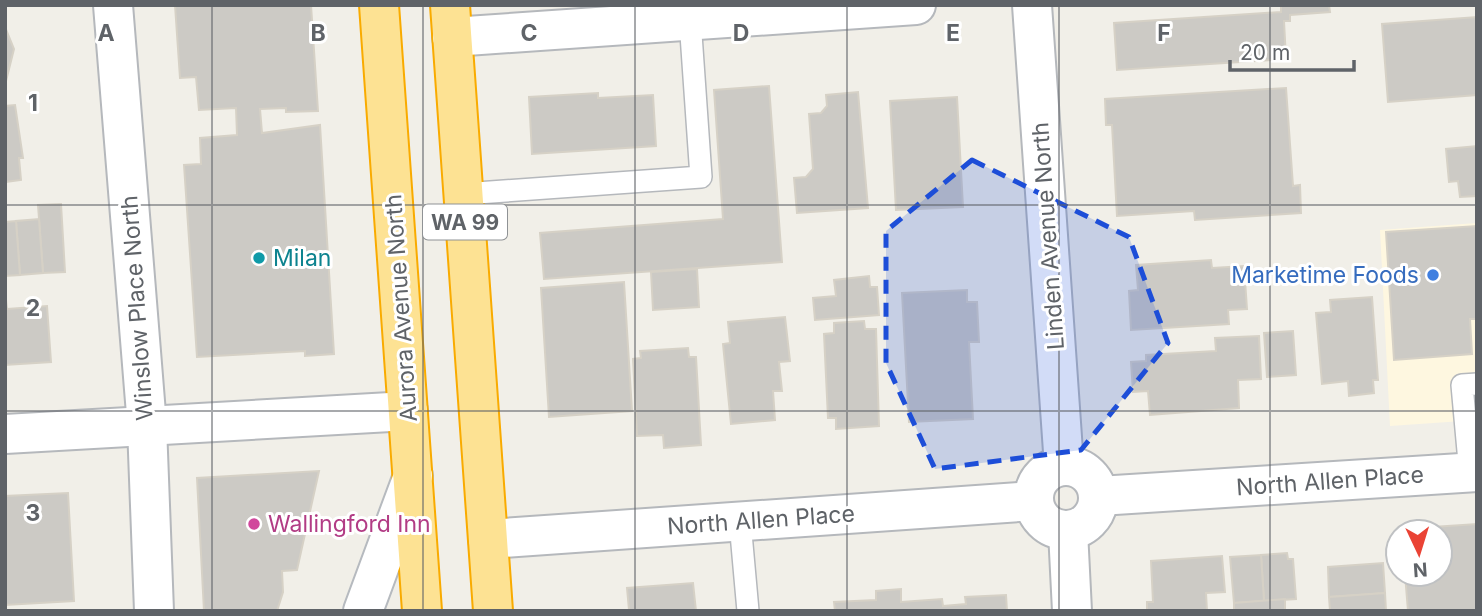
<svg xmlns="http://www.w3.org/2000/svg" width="1482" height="616" viewBox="0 0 1482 616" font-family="Inter,sans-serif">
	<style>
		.commercial { fill: #fef7e0 }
		.building { fill: #cccac5; stroke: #d6d1c6; stroke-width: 2 }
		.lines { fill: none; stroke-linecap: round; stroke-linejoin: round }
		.lane-casing { stroke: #b5b8bc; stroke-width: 24 }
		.street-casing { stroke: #b5b8bc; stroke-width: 42 }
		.secondary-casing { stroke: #b6babf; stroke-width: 42 }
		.highway-casing { stroke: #f9ab00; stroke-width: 42 }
		.lane { stroke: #fff; stroke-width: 21 }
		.street { stroke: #fff; stroke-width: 38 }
		.secondary { stroke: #fff; stroke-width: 38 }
		.highway { stroke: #fde293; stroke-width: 38 }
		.marked { fill: #1d4ed8; fill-opacity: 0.2; stroke: #1d4ed8; stroke-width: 5; stroke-dasharray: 14 9; stroke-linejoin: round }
		.grid { fill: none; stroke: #5f6368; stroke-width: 2; stroke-opacity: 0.55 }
		.culture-dot { fill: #0f9aa8; stroke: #fff; stroke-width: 2.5 }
		.shop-dot { fill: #3f7fe0; stroke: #fff; stroke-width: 2.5 }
		.hotel-dot { fill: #d1479c; stroke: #fff; stroke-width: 2.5 }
		.labels { text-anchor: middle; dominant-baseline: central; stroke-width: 6; stroke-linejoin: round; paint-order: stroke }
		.shield { fill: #fff; stroke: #8f9295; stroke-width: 2 }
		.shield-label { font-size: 21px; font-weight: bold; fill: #5f6368 }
		.street-label { font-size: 23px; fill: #5f6368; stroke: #fff }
		.culture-label { font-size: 23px; fill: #0d838f; stroke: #fff; text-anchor: start }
		.shop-label { font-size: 23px; fill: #366cbe; stroke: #fff; text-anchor: end }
		.hotel-label { font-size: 23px; fill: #b23c85; stroke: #fff; text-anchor: start }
		.grid-label { font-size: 23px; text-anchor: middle; font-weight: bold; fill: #5f6368; stroke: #fff; stroke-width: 6; stroke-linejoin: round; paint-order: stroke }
	</style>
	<rect width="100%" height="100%" fill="#f1efe8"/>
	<!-- commercial -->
	<polygon class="commercial" points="1477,223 1477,420 1390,426 1380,230"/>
	<!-- building -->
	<g class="building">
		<polygon points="175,5 311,5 318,111 286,112 286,108 260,109 262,133 320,125 334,354 305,356 305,351 197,357 184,165 201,164 200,138 237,135 236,108 199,110 196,77 180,78"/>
		<polygon points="1281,5 1329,5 1330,12 1290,15 1290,21 1284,21 1286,59 1117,70 1114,23 1281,12"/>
		<polygon points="1477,17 1477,95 1388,102 1382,24"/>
		<polygon points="5,27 14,49 5,85"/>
		<polygon points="769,86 782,262 544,279 540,233 723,219 714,90"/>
		<polygon points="1286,88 1293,186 1300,185 1301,213 1195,220 1194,211 1117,216 1112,125 1106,125 1105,99"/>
		<polygon points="858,92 868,208 797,213 794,178 806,177 813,169 809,114 821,113 827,106 826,95"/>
		<polygon points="598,93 598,98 653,95 656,146 532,154 529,97"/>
		<polygon points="957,97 963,207 896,210 890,101"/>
		<polygon points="15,105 23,158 19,158 21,180 5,182 5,106"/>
		<polygon points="1477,146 1477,196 1460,197 1458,181 1449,182 1446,149"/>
		<polygon points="61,204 65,272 43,273 38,205"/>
		<polygon points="39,219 43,273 20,275 16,221"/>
		<polygon points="16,221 20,275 5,276 5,222"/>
		<polygon points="1477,226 1477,319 1470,319 1472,354 1394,360 1386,232"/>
		<polygon points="1211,260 1212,268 1244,266 1247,309 1228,310 1229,324 1131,330 1129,291 1138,290 1136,265"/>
		<polygon points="697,269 699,307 653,310 651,272"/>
		<polygon points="869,276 870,287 877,287 879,315 815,320 813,298 836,296 834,280"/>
		<polygon points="624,282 632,411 549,417 541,288"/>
		<polygon points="967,290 967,302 977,302 979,342 969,342 973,419 909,422 902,293"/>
		<polygon points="5,291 7,309 47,306 51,362 5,365"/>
		<polygon points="1372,297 1378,380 1373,380 1374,393 1349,396 1348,381 1322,384 1316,313 1331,312 1330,300"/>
		<polygon points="785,317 790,361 779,362 782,391 773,391 775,420 731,424 723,344 730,343 728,322"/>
		<polygon points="864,321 865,329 876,329 879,426 836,429 836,418 828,418 824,334 834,333 834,323"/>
		<polygon points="1293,331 1296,375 1267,377 1264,333"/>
		<polygon points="1259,336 1261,379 1238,380 1239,408 1150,415 1148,391 1133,392 1131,362 1146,361 1146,355 1216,351 1215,338"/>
		<polygon points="688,348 689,357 696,357 701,445 664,448 663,435 637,436 633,359 641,358 640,351"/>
		<polygon points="319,471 297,570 282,571 283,592 277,611 204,611 197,478"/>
		<polygon points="68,493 74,601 5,605 5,496"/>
		<polygon points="1477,524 1477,611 1408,611 1405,574 1440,574 1440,532 1402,532 1402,529"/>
		<polygon points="1287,553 1288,559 1293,559 1296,599 1264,601 1261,555"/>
		<polygon points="1261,555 1264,601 1234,603 1230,557"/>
		<polygon points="1222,556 1225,592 1206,593 1207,611 1147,611 1147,602 1153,602 1151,561"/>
		<polygon points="1383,563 1385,593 1329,597 1328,567"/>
		<polygon points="693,583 696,611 616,611 629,610 627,588"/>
		<polygon points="901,589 901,602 942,599 943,606 966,604 965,597 1006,595 1007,611 835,611 834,602 876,600 876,591"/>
		<polygon points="1385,593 1386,611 1330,611 1329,597"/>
		<polygon points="1285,599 1285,611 1234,611 1234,603"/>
	</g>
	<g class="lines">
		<!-- lane casing -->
		<g class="lane-casing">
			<g id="lane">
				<polyline points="463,194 701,177 690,20"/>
				<polyline points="1470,473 1462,385 1477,384"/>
				<polyline points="740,522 748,611"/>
			</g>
		</g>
		<!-- street casing -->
		<g class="street-casing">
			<g id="street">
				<polyline points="113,5 147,426 154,611"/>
				<polyline points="1032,5 1064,466"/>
				<polyline points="452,37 916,5"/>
				<polyline points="5,434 408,411"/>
				<circle cx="1066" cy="498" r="32"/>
				<polyline points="1099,496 1477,472"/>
				<polyline points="1068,531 1072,611"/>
				<polyline points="488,539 1034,501"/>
			</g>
		</g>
		<!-- secondary casing -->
		<g class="secondary-casing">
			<polyline id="secondary" points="363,611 413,476"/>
		</g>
		<!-- highway casing -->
		<g class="highway-casing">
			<g id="highway">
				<polyline points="379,5 422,611"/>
				<polyline points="450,5 493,611"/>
			</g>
		</g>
		<!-- lane -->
		<use href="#lane" class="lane"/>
		<!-- street -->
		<use href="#street" class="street"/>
		<!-- secondary -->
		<use href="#secondary" class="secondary"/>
		<!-- highway -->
		<use href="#highway" class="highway"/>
	</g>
	<!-- marked area -->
	<path class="marked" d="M972 160 1129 237 1168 343 1081 450 935 469 886 363V231Z"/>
	<!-- grid -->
	<path class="grid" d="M212 5V611M423 5V611M635 5V611M847 5V611M1059 5V611M1270 5V611M5 205H1477M5 411H1477"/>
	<!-- markers -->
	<circle class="culture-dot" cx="259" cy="258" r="7"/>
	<circle class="shop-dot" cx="1433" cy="275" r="7"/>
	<circle class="hotel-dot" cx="254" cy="524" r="7"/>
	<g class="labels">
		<!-- shield labels -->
		<rect class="shield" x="423" y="204.5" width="84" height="35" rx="5"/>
		<g class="shield-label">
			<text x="465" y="222">WA 99</text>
		</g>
		<!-- street labels -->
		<g class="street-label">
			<text transform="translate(1048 236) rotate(-94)">Linden Avenue North</text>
			<text transform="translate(137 308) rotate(-94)">Winslow Place North</text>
			<text transform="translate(401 308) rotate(-94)">Aurora Avenue North</text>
			<text transform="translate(1330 481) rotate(-4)">North Allen Place</text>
			<text transform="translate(761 520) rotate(-4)">North Allen Place</text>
		</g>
		<!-- culture labels -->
		<g class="culture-label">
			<text x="273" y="258">Milan</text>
		</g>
		<!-- shop labels -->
		<g class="shop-label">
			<text x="1419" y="275">Marketime Foods</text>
		</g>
		<!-- hotel labels -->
		<g class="hotel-label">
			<text x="268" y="524">Wallingford Inn</text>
		</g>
	</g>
	<g class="grid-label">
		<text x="106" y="41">A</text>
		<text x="318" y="41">B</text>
		<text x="529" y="41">C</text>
		<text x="741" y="41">D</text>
		<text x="953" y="41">E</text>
		<text x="1164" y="41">F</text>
		<text x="33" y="111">1</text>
		<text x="33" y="316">2</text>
		<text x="33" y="521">3</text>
	</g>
	<!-- border -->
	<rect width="1482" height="616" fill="none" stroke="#5f6368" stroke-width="14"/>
	<!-- north arrow -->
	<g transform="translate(1419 553) rotate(176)"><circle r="33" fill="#ffffff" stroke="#bfc1c3" stroke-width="2"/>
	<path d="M0-5L12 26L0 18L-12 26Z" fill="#ea4335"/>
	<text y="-10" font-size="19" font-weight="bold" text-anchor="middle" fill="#5f6368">N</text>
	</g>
	<!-- scale -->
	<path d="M1230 60v10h124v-10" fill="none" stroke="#5f6368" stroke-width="3.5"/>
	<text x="1240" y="60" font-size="21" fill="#5f6368" stroke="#ffffff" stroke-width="5" paint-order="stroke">20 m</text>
</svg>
